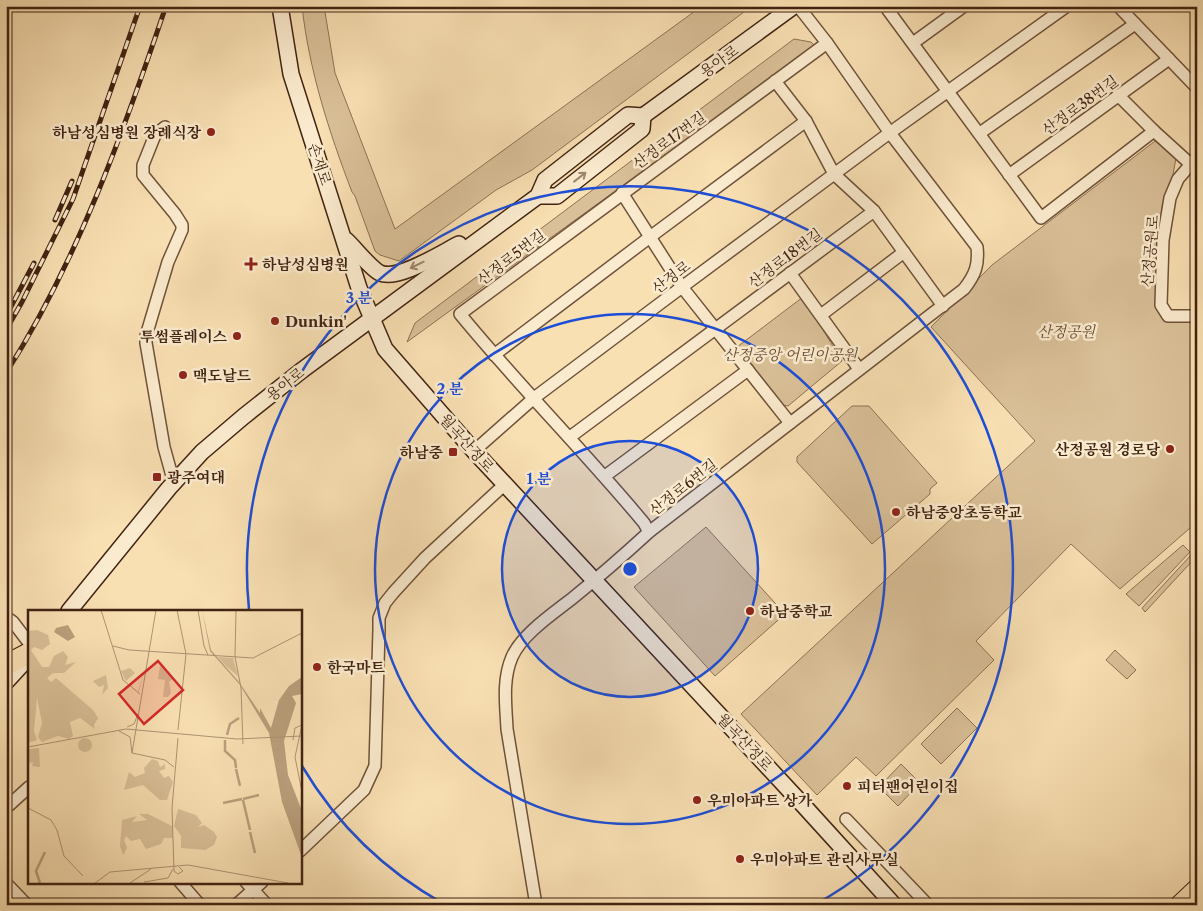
<svg xmlns="http://www.w3.org/2000/svg" width="1203" height="911" viewBox="0 0 1203 911" font-family="'Libre Caslon Text','Noto Serif KR',serif">
	<style>
		.green { fill: #dac098; stroke: #8e7255 }
		.lines { fill: none; stroke-linecap: round; stroke-linejoin: round }
		.street-casing { stroke: #6f523a; stroke-width: 14 }
		.secondary-casing { stroke: #412312; stroke-width: 18 }
		.primary-casing { stroke: #412312; stroke-width: 20 }
		.highway-casing { stroke: #412312; stroke-width: 22 }
		.street { stroke: #fbebce; stroke-width: 11 }
		.secondary { stroke: #fbebce; stroke-width: 15 }
		.primary { stroke: #f9e0b3; stroke-width: 18 }
		.highway { stroke: #f9e0b3; stroke-width: 20 }
		.rail-casing { stroke: #412312; stroke-width: 5 }
		.rail { stroke: #fbebce; stroke-width: 3; stroke-dasharray: 9; stroke-linecap: butt }
		.oneway { stroke: #9e8770 }
		.ring { fill: none; stroke: #1d4ed8; stroke-width: 2.5 }
		.poi-dot { fill: #8f2418; stroke: #fbebce; stroke-width: 2 }
		.labels { text-anchor: middle; dominant-baseline: central; stroke-width: 5; stroke-linejoin: round; paint-order: stroke }
		.street-label { font-size: 15px; fill: #412312; stroke: #fbebce }
		.poi-label { font-size: 15px; font-weight: bold; fill: #412312; stroke: #fbebce; text-anchor: start }
		.park-label { font-size: 15px; font-style: italic; fill: #674a34; stroke: #fbebce }
		.inset-river { fill: none; stroke: #baa07c; stroke-width: 2.5 }
		.inset-road { fill: none; stroke: #af9473; stroke-width: 1 }
		.view { fill: #d62828; fill-opacity: 0.15; stroke: #d62828; stroke-width: 2.5 }
		.inset-edge { fill: none; stroke: #412312; stroke-width: 2.5 }
		.centre { fill: #1d4ed8; stroke: #fbebce; stroke-width: 2.5 }
		.ring-label { font-size: 15px; text-anchor: middle; font-weight: bold; fill: #1d4ed8; stroke: #fbebce; stroke-width: 5; stroke-linejoin: round; paint-order: stroke }
	</style>
	<rect width="100%" height="100%" fill="#f9e0b3"/>
	<filter id="stains"><feTurbulence type="fractalNoise" baseFrequency=".004" numOctaves="4"/><feColorMatrix values="0 0 0 0 .2 0 0 0 0 .09 0 0 0 0 .02 0 0 0 .5 -.17"/></filter>
	<radialGradient id="worn" r=".72"><stop offset=".6" stop-color="#630" stop-opacity="0"/><stop offset="1" stop-color="#630" stop-opacity=".3"/></radialGradient>
	<!-- green -->
	<g class="green">
		<path d="M302 6H324L335 73 395 229 702 6H752L532 170 496 190 399 261 380 255 375 251 355 196 352 192C329 132 309 70 302 6Z"/>
		<polygon points="794,39 811,42 815,46 407,342 415,323"/>
		<polygon points="1163,135 1177,153 1162,233 1161,311 1197,316 1197,522 1120,589 1071,544 976,641 994,660 876,776 856,757 817,795 741,714 1035,441 931,327 992,265"/>
		<polygon points="803,297 842,361 788,406 777,404 737,347"/>
		<polygon points="852,406 869,406 937,483 930,489 930,494 872,544 797,462 797,457"/>
		<polygon points="706,527 785,614 715,676 634,587"/>
		<polygon points="1183,545 1190,552 1139,606 1126,594"/>
		<polygon points="1192,554 1195,558 1145,612 1142,608"/>
		<polygon points="1115,650 1136,670 1127,679 1106,660"/>
		<polygon points="957,708 977,728 941,764 921,744"/>
		<polygon points="901,764 920,783 898,806 879,787"/>
	</g>
	<g class="lines">
		<!-- street casing -->
		<g class="street-casing">
			<g id="street">
				<polyline points="885,6 1041,218 1154,131"/>
				<polyline points="1118,6 1197,88"/>
				<polyline points="913,43 964,6"/>
				<polyline points="775,81 806,121 834,174 874,211 943,306"/>
				<polyline points="1118,95 1154,131 1197,170"/>
				<polyline points="165,127 155,135 143,165 143,175 175,214 182,225 182,230 168,262 146,336 146,343 164,447 174,483"/>
				<polyline points="980,133 1135,24"/>
				<polyline points="1197,157 1178,179 1170,198 1163,240 1161,305 1168,316 1197,316"/>
				<polyline points="1009,175 1169,59"/>
				<polyline points="622,193 682,287 790,423"/>
				<polyline points="790,273 859,369"/>
				<polyline points="821,315 904,252"/>
				<polyline points="494,355 650,237 806,121"/>
				<polyline points="570,437 874,211"/>
				<polyline points="474,451 534,398 682,287 884,137 1067,6"/>
				<polyline points="605,476 748,370"/>
				<path d="M649 532 644 523C585 452 519 386 460 314L827 43"/>
				<polyline points="6,617 13,622 29,643"/>
				<polyline points="6,808 29,787"/>
				<polyline points="846,819 928,905"/>
				<polyline points="300,851 364,790 375,766 379,630 379,618 385,603 393,593 425,558 505,484"/>
				<polyline points="180,882 200,905"/>
				<polyline points="246,882 267,905"/>
				<polyline points="6,883 27,905"/>
				<polyline points="236,905 262,882"/>
				<path d="M536 905 507 729C506 706 502 680 512 657 522 634 554 613 574 597 600 576 625 554 649 532L964 289C975 275 979 265 977 247L890 133 827 43 798 6"/>
			</g>
		</g>
		<!-- secondary casing -->
		<g class="secondary-casing">
			<g id="secondary">
				<polyline points="280,6 291,74 359,288 385,349 474,451 804,806 894,905"/>
				<polyline points="538,196 557,196 642,129 643,116"/>
				<path d="M346 240C354 247 371 269 380 273 398 281 441 253 459 244"/>
				<polyline points="69,611 169,488 202,452 243,417 301,371 538,196 545,180 628,115 643,116 794,6"/>
				<polyline points="6,682 29,657"/>
			</g>
		</g>
		<!-- primary casing -->
		<g class="primary-casing">
			<polyline id="primary" points="1179,905 1197,888"/>
		</g>
		<!-- highway casing -->
		<g class="highway-casing">
			<polyline id="highway" points="6,665 29,653"/>
		</g>
		<!-- street -->
		<use href="#street" class="street"/>
		<!-- secondary -->
		<use href="#secondary" class="secondary"/>
		<!-- primary -->
		<use href="#primary" class="primary"/>
		<!-- highway -->
		<use href="#highway" class="highway"/>
		<!-- rail casing -->
		<g class="rail-casing">
			<g id="rail">
				<polyline points="55,220 72,181"/>
				<polyline points="6,316 34,263"/>
				<polyline points="6,330 22,302 73,199 140,6"/>
				<path d="M6 373C78 260 123 133 166 6"/>
			</g>
		</g>
		<!-- rail -->
		<use href="#rail" class="rail"/>
	</g>
	<!-- one-way arrows -->
	<defs><path id="oneway-shaft" d="M-6 0H5M1.5-3L5.5 0L1.5 3" fill="none" stroke-width="1.6" stroke-linecap="round" stroke-linejoin="round" transform="scale(1.25)"/></defs>
	<g class="oneway">
		<use href="#oneway-shaft" transform="translate(580 177) rotate(-38)"/>
		<use href="#oneway-shaft" transform="translate(417 265) rotate(154)"/>
	</g>
	<!-- distance rings -->
	<circle cx="630" cy="569" r="128" fill="#1d4ed8" fill-opacity=".12"/>
	<g class="ring">
		<circle cx="630" cy="569" r="128"/>
		<circle cx="630" cy="569" r="255"/>
		<path d="M444 904A383 383 0 0 1 302 766M249 609A383 383 0 1 1 816 904"/>
	</g>
	<!-- markers -->
	<g class="poi-dot">
		<circle cx="211" cy="132" r="5"/>
		<path d="M248.5 256.5h5v5h5v5h-5v5h-5v-5h-5v-5h5z"/>
		<circle cx="275" cy="321" r="5"/>
		<circle cx="237" cy="336" r="5"/>
		<circle cx="183" cy="375" r="5"/>
		<circle cx="1170" cy="449" r="5"/>
		<rect x="448" y="447" width="10" height="10" rx="2.5"/>
		<rect x="152" y="472" width="10" height="10" rx="2.5"/>
		<circle cx="896" cy="512" r="5"/>
		<circle cx="750" cy="611" r="5"/>
		<circle cx="317" cy="667" r="5"/>
		<circle cx="847" cy="786" r="5"/>
		<circle cx="697" cy="800" r="5"/>
		<circle cx="740" cy="859" r="5"/>
	</g>
	<g class="labels">
		<!-- street labels -->
		<g class="street-label">
			<text transform="translate(719 61) rotate(-36)">용아로</text>
			<text transform="translate(1080 105) rotate(-36)">산정로38번길</text>
			<text transform="translate(669 140) rotate(-36)">산정로17번길</text>
			<text transform="translate(320 164) rotate(72)">손재로</text>
			<text transform="translate(1150 251) rotate(-85)">산정공원로</text>
			<text transform="translate(511 257) rotate(-37)">산정로5번길</text>
			<text transform="translate(785 258) rotate(-37)">산정로18번길</text>
			<text transform="translate(671 277) rotate(-37)">산정로</text>
			<text transform="translate(285 384) rotate(-38)">용아로</text>
			<text transform="translate(467 443) rotate(48)">월곡산정로</text>
			<text transform="translate(683 487) rotate(-38)">산정로6번길</text>
			<text transform="translate(745 742) rotate(47)">월곡산정로</text>
		</g>
		<!-- poi labels -->
		<g class="poi-label">
			<text x="201" y="132" text-anchor="end">하남성심병원 장례식장</text>
			<text x="262" y="264">하남성심병원</text>
			<text x="285" y="321">Dunkin'</text>
			<text x="227" y="336" text-anchor="end">투썸플레이스</text>
			<text x="193" y="375">맥도날드</text>
			<text x="1160" y="449" text-anchor="end">산정공원 경로당</text>
			<text x="443" y="452" text-anchor="end">하남중</text>
			<text x="167" y="477">광주여대</text>
			<text x="906" y="512">하남중앙초등학교</text>
			<text x="760" y="611">하남중학교</text>
			<text x="327" y="667">한국마트</text>
			<text x="857" y="786">피터팬어린이집</text>
			<text x="707" y="800">우미아파트 상가</text>
			<text x="750" y="859">우미아파트 관리사무실</text>
		</g>
		<!-- park labels -->
		<g class="park-label">
			<text x="1066" y="331">산정공원</text>
			<text x="790" y="354">산정중앙 어린이공원</text>
		</g>
	</g>
	<!-- overview -->
	<g transform="translate(28 610)">
		<rect width="274" height="274" fill="#f9e0b3"/>
		<path d="M9 20 20 25 22 34 14 40 6 37 3 40 14 57H21L26 46 35 41 40 47 37 55 48 52 36 63H25L19 68 23 72 28 68 65 100 70 108 66 115 67 119 52 108 42 112 45 126 41 129 30 126 14 132 10 127 14 113 9 88 6 121 9 130 0 133V21ZM190 47 205 48 210 66 198 56ZM132 56 145 69 141 72 143 83 140 87H135L137 70 130 69ZM102 58 107 63 98 71 110 81 116 62 111 82 97 70 93 61ZM78 65 80 78 74 85 76 75 71 77 65 71ZM50 135a7 7 0 1 1 14 0a7 7 0 1 1-14 0ZM11 138 12 157 4 156 5 152 0 153V139ZM124 149 130 151 132 157 137 154V159L131 161 136 168 141 166 145 172 139 190H132L115 175 96 180 101 162 107 167 117 163 116 158ZM150 199 168 205 174 213 170 217 176 215 186 222 189 227 186 235 177 240 153 238V226L146 216ZM111 204H120L144 216 145 228H136L133 234 118 239 112 229 103 231 98 226 96 230 99 238 95 245 92 236 94 210 109 206 104 212 119 210Z" fill="#dac098"/>
		<path d="M174 0 183 40 211 72 232 103V98L243 118 251 90 261 76 274 67V84L264 86 268 93 256 131 260 165 274 201V273L273 245 254 192 241 123 212 75 182 41ZM40 15 47 27 40 31 26 22 28 18Z" fill="#baa07c"/>
		<path class="inset-river" d="M199 125 202 114 211 108M197 130V141L207 150 208 158M208 159 212 176M215 189 231 185M215 190 222 220M195 193 214 189M222 222 227 243M12 273 8 261 17 242"/>
		<path class="inset-road" d="M73 0 95 70 112 84M128 0 104 143 137 150 146 157M149 0 158 44 150 120M170 0 176 36 180 45M208 0 207 47 213 78 215 134M85 36 101 40 225 48 274 23M274 115 267 147 274 182M99 117 106 114 110 104M91 121 102 127 104 143M150 128 144 198 146 261 150 264 155 261 151 257M265 130 267 118 274 115M0 137 98 119 209 129 274 126M0 198 23 210 29 220 36 246 55 266M116 272 140 268 145 259M67 273 82 262 160 255 260 273M102 273 123 259"/>
		<path class="view" d="M130 51 155 80 116 114 91 84Z"/>
		<rect width="274" height="274" class="inset-edge"/>
	</g>
	<circle cx="630" cy="569" r="8" class="centre"/>
	<g class="ring-label">
		<text x="359" y="303">3 분</text>
		<text x="450" y="394">2 분</text>
		<text x="539" y="484">1 분</text>
	</g>
	<!-- margin -->
	<rect width="1203" height="911" fill="none" stroke="#f9e0b3" stroke-width="25"/>
	<rect x="8" y="8" width="1188" height="896" fill="none" stroke="#412312" stroke-width="2.5"/>
	<rect x="12" y="12" width="1178" height="886" fill="none" stroke="#412312"/>
	<rect width="100%" height="100%" filter="url(#stains)"/>
	<rect width="100%" height="100%" fill="url(#worn)"/>
</svg>
